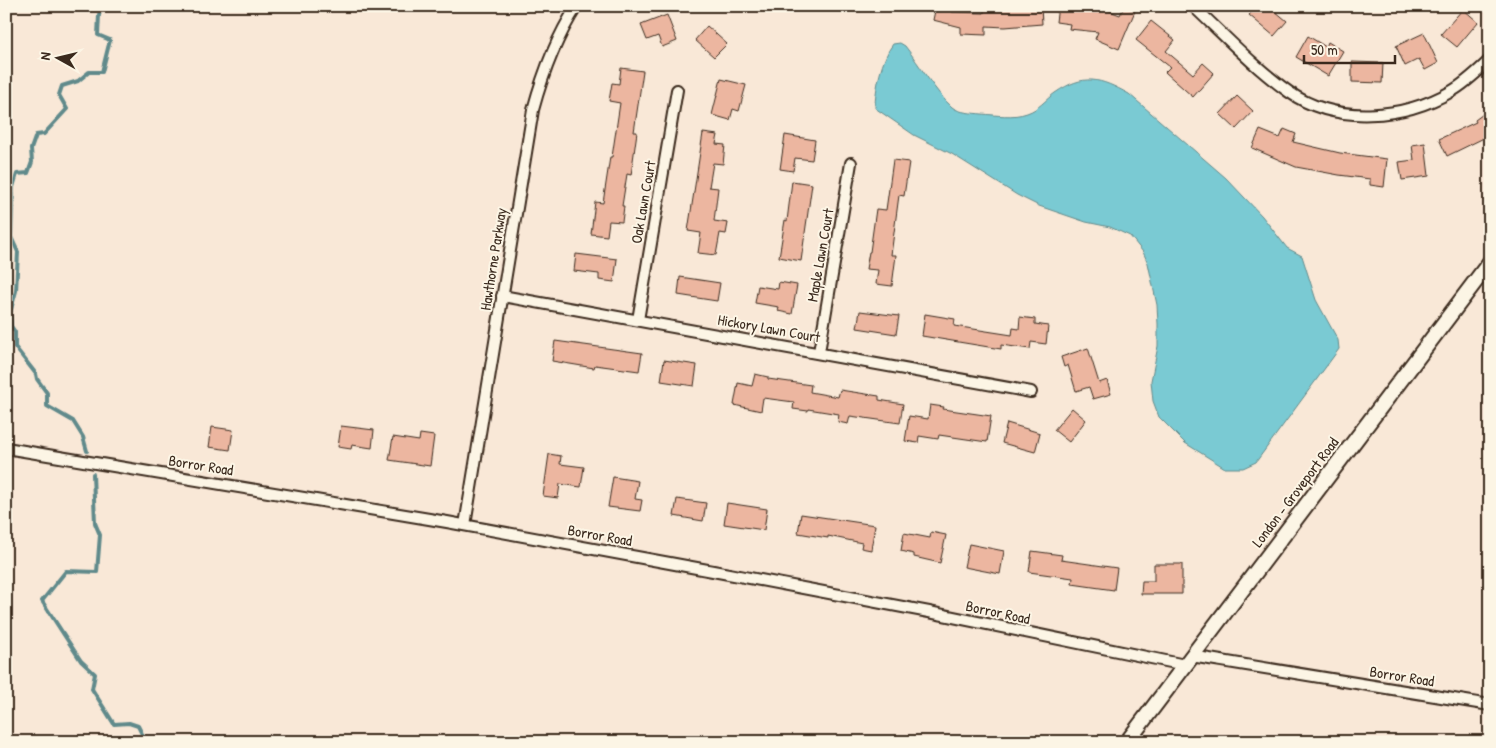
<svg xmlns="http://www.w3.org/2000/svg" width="1496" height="748" viewBox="0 0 1496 748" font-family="'Patrick Hand',sans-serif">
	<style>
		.water { fill: #7acad3; stroke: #618a8b }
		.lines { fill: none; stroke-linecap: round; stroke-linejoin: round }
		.stream { stroke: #618a8b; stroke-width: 4 }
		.building { fill: #ecb6a0; stroke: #3b2a1e }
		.minor-casing { stroke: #3b2a1e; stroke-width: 14 }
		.secondary-casing { stroke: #3b2a1e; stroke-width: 18 }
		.minor { stroke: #fcf5e5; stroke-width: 10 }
		.secondary { stroke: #fcf5e5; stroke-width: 14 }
		.labels { text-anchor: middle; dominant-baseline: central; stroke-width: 4; stroke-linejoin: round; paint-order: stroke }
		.street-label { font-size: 15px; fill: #3b2a1e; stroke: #fcf5e5 }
	</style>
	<rect width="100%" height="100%" fill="#f9e8d7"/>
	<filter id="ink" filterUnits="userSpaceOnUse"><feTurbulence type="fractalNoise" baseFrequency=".02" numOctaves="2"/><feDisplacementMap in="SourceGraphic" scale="10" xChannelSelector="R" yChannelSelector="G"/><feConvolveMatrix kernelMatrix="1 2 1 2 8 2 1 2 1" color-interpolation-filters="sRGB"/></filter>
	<g filter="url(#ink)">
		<!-- water -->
		<path class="water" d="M900 43 905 46C920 65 935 92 952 107 959 113 973 113 982 114 996 115 1013 118 1027 113 1039 109 1045 100 1055 93 1084 73 1100 78 1129 94L1226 178 1262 216 1287 248 1302 256 1316 300 1338 340 1339 349 1256 462 1243 468H1225L1185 443 1159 417 1153 401 1151 381 1158 346V324L1157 305 1148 263 1143 252 1130 236 1110 227 1086 222 1039 206 1017 195 952 154 914 135 875 108C875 89 882 58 893 44Z"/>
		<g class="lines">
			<!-- stream -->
			<g class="stream">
				<polyline points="87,451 83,437 73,421 47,406 47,393 37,379 36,374 15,347 15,332 11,326 10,313 16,291 18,252 11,237 13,187 17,174 28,173 32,162 31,149 36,135 44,134 67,109 59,95 62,86 78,81 89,72 102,72 110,40 98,35 99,15 101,6"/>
				<polyline points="93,474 95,523 100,535 97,572 66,571 42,601 81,661 95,674 92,689 114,724 129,723 138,726 146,742"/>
			</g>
		</g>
		<!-- building -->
		<g class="building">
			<polygon points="936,6 953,6 952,12 984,13 984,6 1041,6 1042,24 1005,27 986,26 986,35 961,34 961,27 933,20"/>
			<polygon points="1058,6 1074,6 1107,11 1107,10 1120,15 1124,7 1135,11 1119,49 1095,39 1098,32 1069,29 1070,24 1056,22"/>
			<polygon points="1257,6 1269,6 1287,21 1274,36 1249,15"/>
			<polygon points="1463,9 1478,22 1457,47 1441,34"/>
			<polygon points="667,15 677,41 662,47 658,36 647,40 641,25"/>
			<polygon points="1151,21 1175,40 1166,51 1193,74 1203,63 1214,73 1193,97 1165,72 1170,67 1136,40"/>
			<polygon points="707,26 727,44 714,57 695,40"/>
			<polygon points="1424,33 1438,63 1425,70 1419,59 1405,66 1396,46"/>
			<polygon points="1308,36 1326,47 1328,42 1343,51 1328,76 1296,57"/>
			<polygon points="1352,62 1383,63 1382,83 1352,82"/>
			<polygon points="621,68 643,71 634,132 637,132 631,175 627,174 622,206 624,206 622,222 609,221 607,236 591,234 595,202 603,203 610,157 612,157 620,103 609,101 612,83 619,84"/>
			<polygon points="721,79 746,85 739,111 733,109 730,120 712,115"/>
			<polygon points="1237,96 1253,111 1236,129 1220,114"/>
			<polygon points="1490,109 1490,135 1447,156 1439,139 1476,122 1475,120"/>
			<polygon points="1284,129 1296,134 1293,142 1340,153 1387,159 1384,187 1370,185 1370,179 1339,175 1296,167 1252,148 1260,130 1280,138"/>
			<polygon points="703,133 718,135 716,144 725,145 723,164 713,163 709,187 718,188 714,221 728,223 726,234 720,233 716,255 698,253 701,233 688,231"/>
			<polygon points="785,135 815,140 812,160 795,158 793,171 780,169"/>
			<polygon points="1425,143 1429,176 1402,180 1399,162 1414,160 1412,145"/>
			<polygon points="893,160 909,162 904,196 899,195 891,255 896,255 892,286 876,284 878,270 866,269 869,252 870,252 876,209 886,210"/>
			<polygon points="792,181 812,184 801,261 779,257 785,220 787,221"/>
			<polygon points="576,254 617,259 614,282 599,280 599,274 574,271"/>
			<polygon points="680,277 720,283 717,301 678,295"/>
			<polygon points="779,282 797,285 792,314 778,311 779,307 755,303 758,286 778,289"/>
			<polygon points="860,311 899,316 896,334 857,328"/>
			<polygon points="925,314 955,319 954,326 1012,335 1013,328 1019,329 1020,317 1035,319 1035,324 1048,326 1046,344 1031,342 1030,349 1001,345 1001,349 922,336"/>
			<polygon points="555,341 642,353 639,371 595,365 594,368 552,361"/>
			<polygon points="1088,348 1099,383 1107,380 1111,394 1093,399 1089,387 1076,391 1068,365 1064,367 1061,357"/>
			<polygon points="664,360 697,365 694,386 661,381"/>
			<polygon points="755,374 768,377 768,379 811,385 810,392 838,397 840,390 879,396 879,400 903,404 900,423 850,416 848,424 838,422 839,414 808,409 808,411 793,409 794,402 763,398 761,411 734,405 738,383 752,386"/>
			<polygon points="930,405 944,407 943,409 991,416 987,442 939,435 938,439 919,436 918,443 905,441 909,416 928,419"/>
			<polygon points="1072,408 1086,420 1069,442 1054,430"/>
			<polygon points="1007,423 1040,433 1035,452 1002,443"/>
			<polygon points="341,426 374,430 372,448 352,445 351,449 338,447"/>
			<polygon points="212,427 233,430 230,450 209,447"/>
			<polygon points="420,434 434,436 430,466 389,460 393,437 419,441"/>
			<polygon points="549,454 561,456 560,464 584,467 581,487 560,484 558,498 543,496"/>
			<polygon points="613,477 638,481 635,499 642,500 640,511 608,507"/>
			<polygon points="677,499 706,503 703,521 674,516"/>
			<polygon points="727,503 767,509 764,530 724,524"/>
			<polygon points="801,514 875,525 871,550 861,548 862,543 828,536 828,538 798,533"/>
			<polygon points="931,532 946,535 940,563 914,557 914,554 901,551 904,533 930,538"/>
			<polygon points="969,544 1004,551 1000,574 964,567"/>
			<polygon points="1032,551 1062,555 1061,560 1117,568 1114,590 1072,584 1073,578 1029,572"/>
			<polygon points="1154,564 1182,564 1182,594 1141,594 1142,581 1154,581"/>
		</g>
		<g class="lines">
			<!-- minor casing -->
			<g class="minor-casing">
				<g id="minor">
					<path d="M1193 6C1224 35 1255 68 1289 92 1336 125 1404 119 1452 91 1466 83 1478 71 1490 60"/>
					<polyline points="502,296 1031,392"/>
					<polyline points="638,320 677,90"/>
					<polyline points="819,352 851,163"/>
					<polyline points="6,448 447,522 713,571 929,612 1185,665"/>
					<path d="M465 525 533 110C543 73 556 38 577 6"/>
					<polyline points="1191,656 1490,705"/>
				</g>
			</g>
			<!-- secondary casing -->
			<g class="secondary-casing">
				<polyline id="secondary" points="1127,742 1490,262"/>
			</g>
			<!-- minor -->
			<use href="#minor" class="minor"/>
			<!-- secondary -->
			<use href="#secondary" class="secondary"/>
		</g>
	</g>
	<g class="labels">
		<!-- street labels -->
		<g class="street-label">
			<text transform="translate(643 202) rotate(-80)">Oak Lawn Court</text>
			<text transform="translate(820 255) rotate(-80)">Maple Lawn Court</text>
			<text transform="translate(493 259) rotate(-81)">Hawthorne Parkway</text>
			<text transform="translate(769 328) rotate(10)">Hickory Lawn Court</text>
			<text transform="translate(201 465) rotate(9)">Borror Road</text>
			<text transform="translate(1295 492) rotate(-53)">London - Groveport Road</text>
			<text transform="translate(600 535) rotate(10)">Borror Road</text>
			<text transform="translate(998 612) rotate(12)">Borror Road</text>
			<text transform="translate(1402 676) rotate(9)">Borror Road</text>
		</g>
	</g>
	<!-- margin -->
	<rect width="1496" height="748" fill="none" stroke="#fcf5e5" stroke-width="25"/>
	<rect x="12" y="12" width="1471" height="723" fill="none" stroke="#3b2a1e" stroke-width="2" filter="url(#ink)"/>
	<!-- north arrow -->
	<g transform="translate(58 58) rotate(278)" stroke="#fcf5e5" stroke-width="4" paint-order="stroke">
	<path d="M0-4L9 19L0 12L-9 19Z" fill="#3b2a1e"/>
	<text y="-8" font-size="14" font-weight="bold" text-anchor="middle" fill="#3b2a1e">N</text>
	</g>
	<!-- scale -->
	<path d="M1304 55v8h91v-8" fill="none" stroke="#3b2a1e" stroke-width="2.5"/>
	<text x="1311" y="55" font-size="15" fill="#3b2a1e" stroke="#fcf5e5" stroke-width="4" paint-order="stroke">50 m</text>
</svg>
